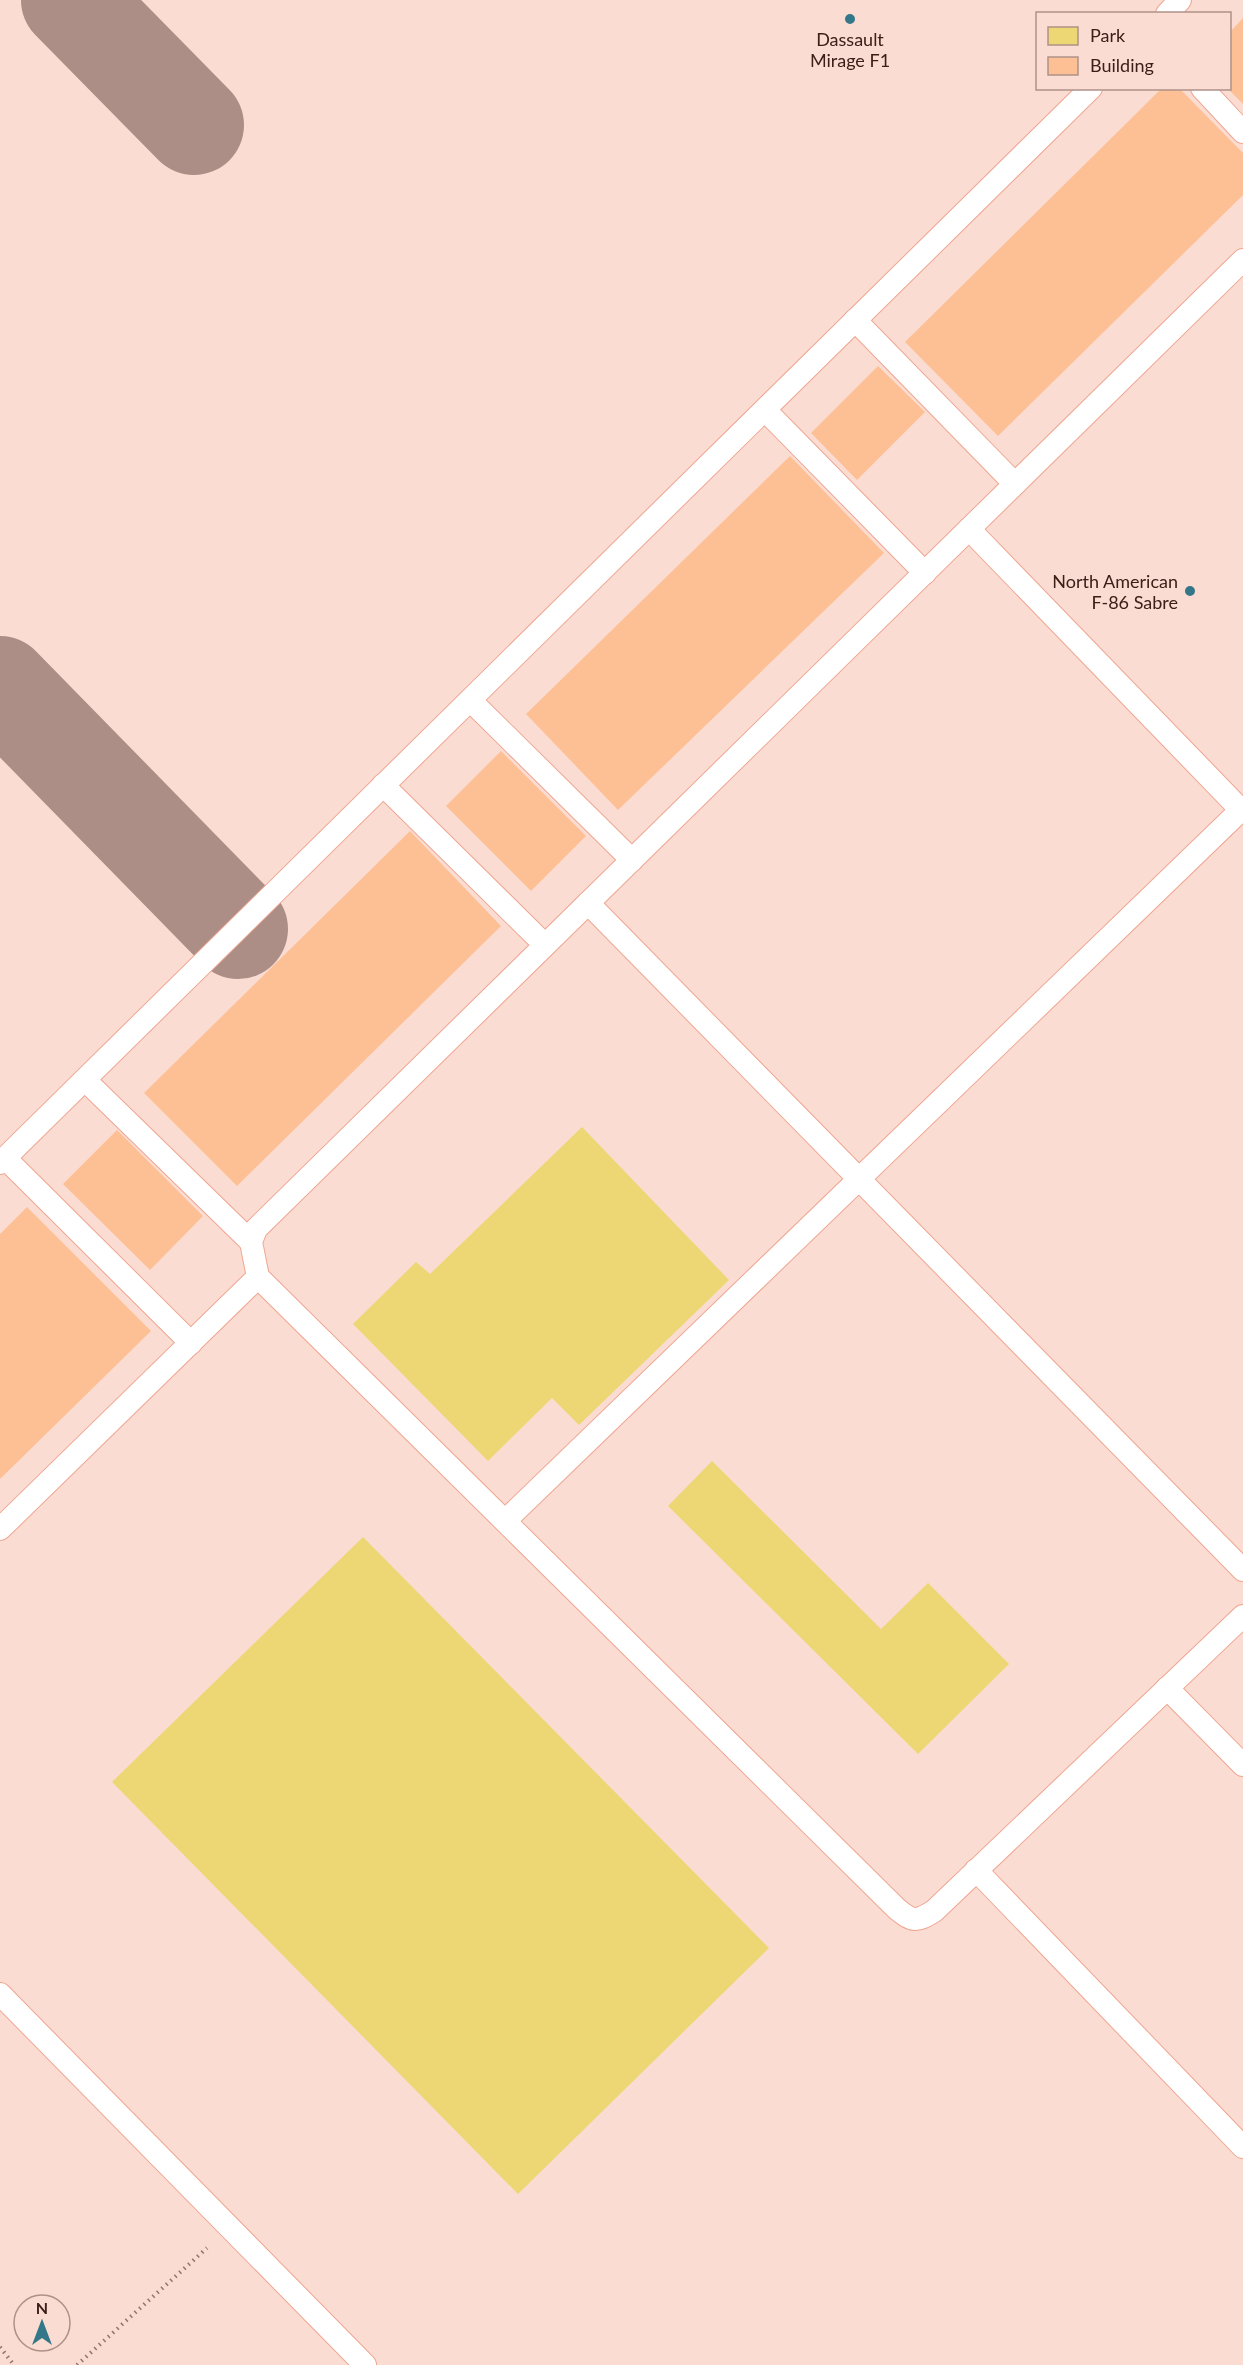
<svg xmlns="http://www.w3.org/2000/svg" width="1243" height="2365" viewBox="0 0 1243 2365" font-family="Lato,sans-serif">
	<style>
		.green { fill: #ecd774 }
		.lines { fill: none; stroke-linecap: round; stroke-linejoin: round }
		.taxiway { stroke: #ac8e86; stroke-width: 100 }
		.building { fill: #fdc094 }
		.service-casing { stroke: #eea690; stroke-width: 24 }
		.path { stroke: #93766e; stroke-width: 4; stroke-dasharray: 1.5 4.5; stroke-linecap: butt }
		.service { stroke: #fff; stroke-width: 22 }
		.poi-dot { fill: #347788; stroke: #fbdcd3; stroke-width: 2 }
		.labels { text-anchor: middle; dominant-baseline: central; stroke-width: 4.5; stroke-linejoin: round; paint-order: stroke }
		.poi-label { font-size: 18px; fill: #3c2018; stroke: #fbdcd3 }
	</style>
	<rect width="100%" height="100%" fill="#fbdcd3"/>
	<!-- green -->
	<g class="green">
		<polygon points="582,1127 729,1280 579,1425 552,1398 488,1461 353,1324 416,1262 430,1274"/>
		<polygon points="712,1461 881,1629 928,1583 1009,1664 918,1754 668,1506"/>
		<polygon points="363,1537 769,1948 518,2194 112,1782"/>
	</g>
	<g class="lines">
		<!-- taxiway -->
		<g class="taxiway">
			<polyline points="71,0 194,125"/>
			<polyline points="0,686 238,929"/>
		</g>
	</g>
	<!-- building -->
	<g class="building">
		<polygon points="1243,18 1243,104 1227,88 1230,88 1230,32"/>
		<polygon points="1162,88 1179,88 1243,153 1243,195 998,436 905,342"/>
		<polygon points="878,366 925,412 857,480 811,433"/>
		<polygon points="790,456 884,553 618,810 526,714"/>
		<polygon points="501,751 586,836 531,891 446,806"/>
		<polygon points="410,831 501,926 237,1186 144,1093"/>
		<polygon points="117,1130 203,1216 150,1270 63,1184"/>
		<polygon points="27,1207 151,1331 0,1479 0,1234"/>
	</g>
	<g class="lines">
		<!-- service casing -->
		<g class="service-casing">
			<g id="service">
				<polyline points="1167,14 1180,0"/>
				<polyline points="1202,88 1243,132"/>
				<path d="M1243 260 256 1229 251 1242 258 1277 897 1909C913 1922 916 1922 934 1911L1243 1616"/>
				<polyline points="855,320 1015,484"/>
				<polyline points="765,410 925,573"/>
				<polyline points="969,529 1243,812"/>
				<polyline points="470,700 632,860"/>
				<polyline points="383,785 545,945"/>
				<polyline points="588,903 1243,1570"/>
				<polyline points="85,1080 251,1242"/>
				<polyline points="5,1158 191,1343"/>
				<polyline points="0,1163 1091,88"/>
				<polyline points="505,1521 1241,810"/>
				<polyline points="0,1529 258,1277"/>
				<polyline points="1167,1688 1243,1765"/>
				<polyline points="976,1870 1243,2147"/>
				<polyline points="0,1994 365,2365"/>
			</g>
		</g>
		<!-- path -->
		<g class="path">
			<polyline points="0,2347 14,2365"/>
			<polyline points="77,2365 207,2248"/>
		</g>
		<!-- service -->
		<use href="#service" class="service"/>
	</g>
	<!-- markers -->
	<g class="poi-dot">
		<circle cx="850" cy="19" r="6"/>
		<circle cx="1190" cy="591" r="6"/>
	</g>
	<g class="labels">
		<!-- poi labels -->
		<g class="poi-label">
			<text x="850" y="39">Dassault<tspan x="850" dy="21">Mirage F1</tspan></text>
			<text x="1178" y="581" text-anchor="end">North American<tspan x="1178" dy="21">F-86 Sabre</tspan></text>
		</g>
	</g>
	<!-- legend -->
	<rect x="1036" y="12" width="195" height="78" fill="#fbdcd3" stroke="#af9188" stroke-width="1.5"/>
	<rect x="1048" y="27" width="30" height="18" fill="#ecd774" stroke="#af9188" stroke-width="1.5"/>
	<text x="1090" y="42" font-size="18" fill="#3c2018">Park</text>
	<rect x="1048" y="57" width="30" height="18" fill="#fdc094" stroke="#af9188" stroke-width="1.5"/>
	<text x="1090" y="72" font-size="18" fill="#3c2018">Building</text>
	<!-- north arrow -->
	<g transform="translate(42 2323)"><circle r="28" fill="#fbdcd3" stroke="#af9188" stroke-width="1.5"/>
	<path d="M0-4.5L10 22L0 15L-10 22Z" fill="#347788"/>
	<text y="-9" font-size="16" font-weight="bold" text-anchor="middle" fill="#3c2018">N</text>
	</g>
</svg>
